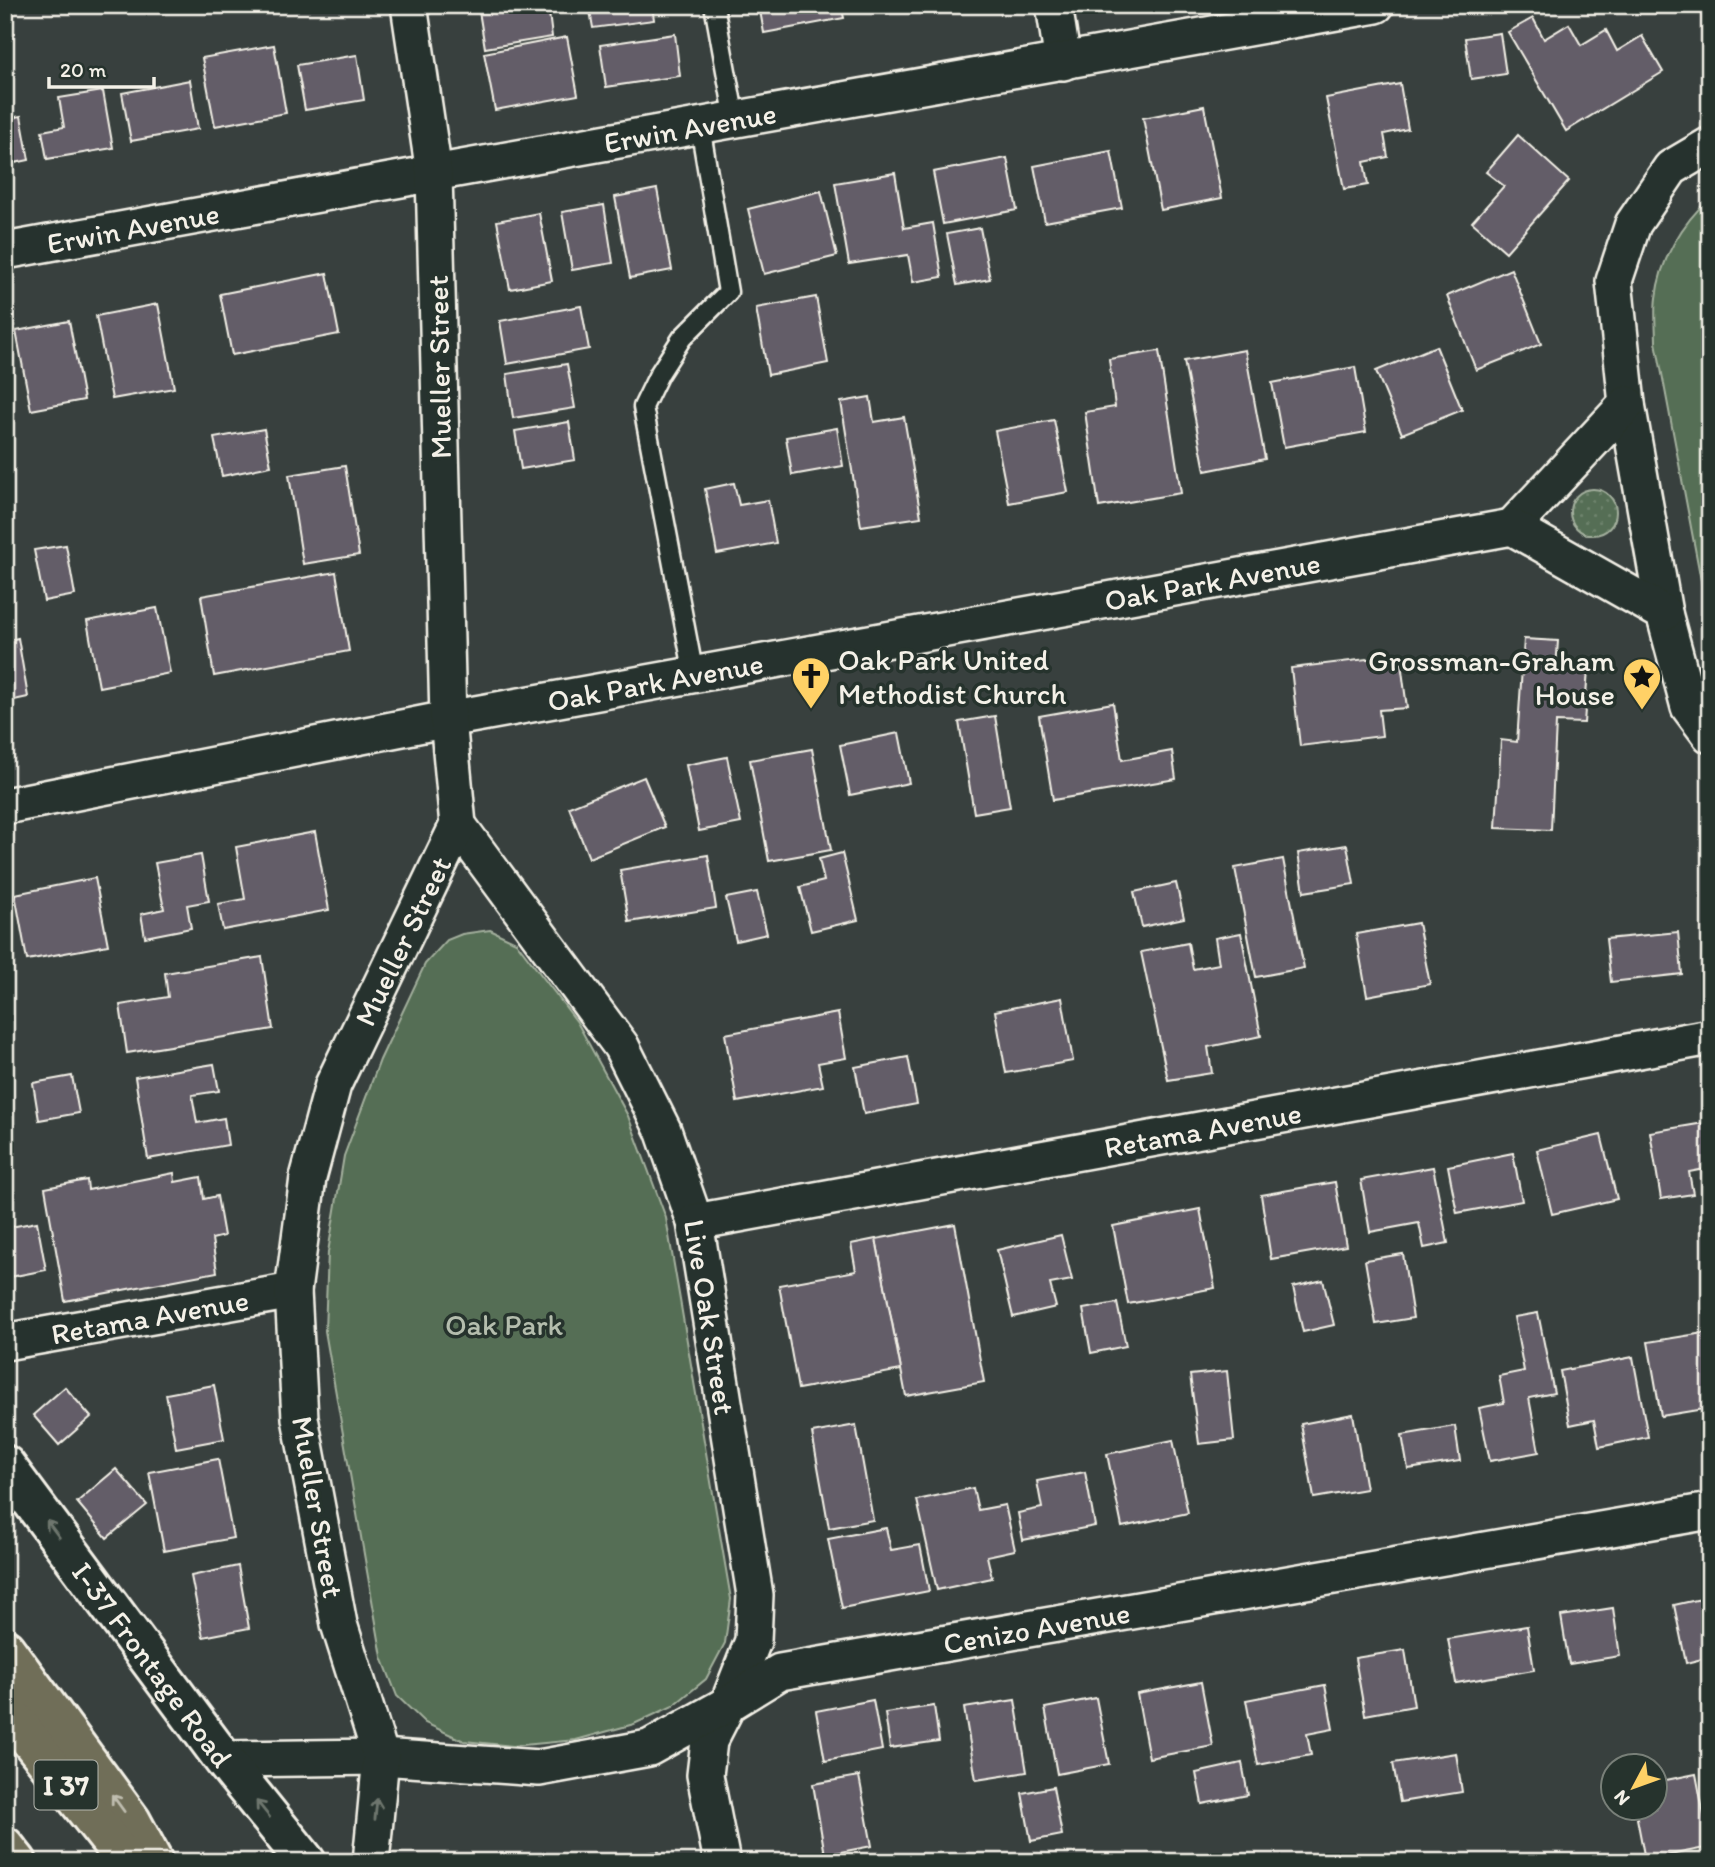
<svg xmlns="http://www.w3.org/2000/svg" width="1715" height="1867" viewBox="0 0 1715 1867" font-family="Itim,sans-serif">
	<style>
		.grass { fill: url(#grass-dots); stroke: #a4b09e; stroke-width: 2 }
		.park { fill: #556e54; stroke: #a4b09e; stroke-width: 2 }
		.building { fill: #635d67; stroke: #f4f1e8; stroke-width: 2 }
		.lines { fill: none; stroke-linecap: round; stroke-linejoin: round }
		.service-casing { stroke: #f4f1e8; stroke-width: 23 }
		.minor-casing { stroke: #f4f1e8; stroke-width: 40 }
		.secondary-casing { stroke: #f4f1e8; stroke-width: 44 }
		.motorway-casing { stroke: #f4f1e8; stroke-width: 44 }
		.service { stroke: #26332d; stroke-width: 18 }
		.minor { stroke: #26332d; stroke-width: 35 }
		.secondary { stroke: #26332d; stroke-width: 38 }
		.motorway { stroke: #706e59; stroke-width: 38 }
		.oneway { stroke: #6e766e }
		.oneway2 { stroke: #bfbdaf }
		.labels { text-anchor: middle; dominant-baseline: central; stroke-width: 7; stroke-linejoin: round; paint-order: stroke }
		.shield { fill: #26332d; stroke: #b6b8b0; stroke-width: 2 }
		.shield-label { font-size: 28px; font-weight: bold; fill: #f4f1e8 }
		.street-label { font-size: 30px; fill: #f4f1e8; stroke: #26332d }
		.poi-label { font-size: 30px; fill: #f4f1e8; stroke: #26332d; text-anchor: start }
		.park-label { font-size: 30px; fill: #b4bdad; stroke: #26332d }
	</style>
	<defs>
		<pattern id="grass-dots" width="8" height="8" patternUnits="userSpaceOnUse" patternTransform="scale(1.75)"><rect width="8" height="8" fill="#556e54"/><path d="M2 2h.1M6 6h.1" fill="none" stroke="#6e836d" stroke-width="1.8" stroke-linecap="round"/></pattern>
	</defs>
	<rect width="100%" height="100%" fill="#38403e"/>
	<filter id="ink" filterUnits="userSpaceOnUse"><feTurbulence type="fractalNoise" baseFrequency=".0143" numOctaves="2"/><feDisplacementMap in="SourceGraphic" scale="14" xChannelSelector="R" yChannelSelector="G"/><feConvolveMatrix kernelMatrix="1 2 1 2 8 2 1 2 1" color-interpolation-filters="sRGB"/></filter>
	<g filter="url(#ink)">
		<!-- grass -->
		<circle class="grass" cx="1593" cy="512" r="23"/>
		<!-- park -->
		<g class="park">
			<path d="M1710 198V628L1656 342C1656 328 1654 312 1656 298 1660 260 1682 223 1710 198Z"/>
			<polygon points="490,930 516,942 577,1022 628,1116 666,1218 731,1599 725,1643 706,1679 673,1706 634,1724 576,1740 513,1746 464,1741 425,1723 397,1696 382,1657 325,1331 328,1252 344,1156 380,1060 425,964 447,940 462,934"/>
		</g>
		<!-- building -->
		<g class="building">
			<polygon points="478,5 548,5 552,37 485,48"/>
			<polygon points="589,5 652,5 654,20 593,28"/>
			<polygon points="759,5 841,5 844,18 764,33"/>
			<polygon points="904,5 934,5 905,10"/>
			<polygon points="1533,18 1544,39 1569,24 1581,45 1606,30 1617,51 1642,36 1663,72 1566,131 1508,32"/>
			<polygon points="1500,33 1506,74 1471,79 1465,38"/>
			<polygon points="675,34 680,76 606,87 600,45"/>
			<polygon points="567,37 578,95 495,110 484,53"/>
			<polygon points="274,45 286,113 215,126 202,58"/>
			<polygon points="357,55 364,100 305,110 297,65"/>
			<polygon points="190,80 198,129 131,141 122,93"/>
			<polygon points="1400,84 1408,129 1384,134 1388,157 1364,162 1368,185 1344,189 1326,98"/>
			<polygon points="103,91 113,148 47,159 42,131 64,127 59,98"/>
			<polygon points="1204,106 1222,198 1161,210 1143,118"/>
			<polygon points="21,116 29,160 5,165 5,119"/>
			<polygon points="1518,135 1569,181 1506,252 1472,222 1504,186 1486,172"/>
			<polygon points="1111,151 1122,208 1045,222 1034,166"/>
			<polygon points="1007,158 1017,210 943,224 933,172"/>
			<polygon points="895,173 904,228 933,223 942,277 913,282 908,255 849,264 835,183"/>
			<polygon points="657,189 672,270 630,278 615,197"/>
			<polygon points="821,191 837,256 764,274 748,209"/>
			<polygon points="604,205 613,263 572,270 562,212"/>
			<polygon points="539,213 552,281 510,289 497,221"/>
			<polygon points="980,228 990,279 957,285 947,234"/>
			<polygon points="1511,269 1541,344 1476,370 1447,296"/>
			<polygon points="327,273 339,334 232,355 220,294"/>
			<polygon points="816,297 828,363 768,375 756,308"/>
			<polygon points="158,304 174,388 112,399 96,316"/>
			<polygon points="581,306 589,349 507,364 500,321"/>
			<polygon points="69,321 84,400 31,410 16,331"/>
			<polygon points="1436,346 1462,410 1402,434 1376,371"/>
			<polygon points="1245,350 1265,459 1205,471 1184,361"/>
			<polygon points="1159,351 1181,493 1099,507 1085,412 1115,407 1109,359"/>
			<polygon points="567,364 575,408 513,418 507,374"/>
			<polygon points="1355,367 1366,432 1284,447 1272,383"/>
			<polygon points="870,397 874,422 904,417 921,517 861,526 841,402"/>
			<polygon points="1054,420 1068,492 1009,503 995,431"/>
			<polygon points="569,422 575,460 521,469 515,431"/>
			<polygon points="837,428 843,466 792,475 786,437"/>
			<polygon points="264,429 271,466 222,476 214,438"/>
			<polygon points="345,466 359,555 303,564 289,475"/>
			<polygon points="734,483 739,505 768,500 776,543 717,554 705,489"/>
			<polygon points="66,545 75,595 44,601 34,550"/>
			<polygon points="336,572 349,651 214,676 201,596"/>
			<polygon points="157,608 170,673 99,687 87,621"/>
			<polygon points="18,638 28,697 5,702 5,641"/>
			<polygon points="1524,639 1558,641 1556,668 1588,669 1584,723 1556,722 1551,830 1496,828 1501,740 1517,742"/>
			<polygon points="1400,655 1407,708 1379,710 1382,736 1300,746 1291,668"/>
			<polygon points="1113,703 1122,760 1172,751 1176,779 1053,800 1039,716"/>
			<polygon points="995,716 1010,807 974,813 959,722"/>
			<polygon points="899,733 909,783 850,795 840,745"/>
			<polygon points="812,749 831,850 769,861 750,760"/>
			<polygon points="727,757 741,823 699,831 686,765"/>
			<polygon points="644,777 665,827 589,858 569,807"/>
			<polygon points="315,832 329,910 223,930 218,904 245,899 236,847"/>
			<polygon points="1347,845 1354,884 1304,892 1298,853"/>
			<polygon points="842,853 858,920 811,931 800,887 824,881 819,859"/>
			<polygon points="201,855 209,901 187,905 191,928 145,937 141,914 164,909 155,863"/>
			<polygon points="708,855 716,908 629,922 620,870"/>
			<polygon points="1283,859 1304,968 1256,977 1235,868"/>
			<polygon points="95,878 108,945 27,960 15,894"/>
			<polygon points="1176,883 1184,918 1142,927 1134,892"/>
			<polygon points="757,892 767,934 736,941 726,898"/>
			<polygon points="1418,923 1430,984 1367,996 1356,934"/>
			<polygon points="1678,932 1682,974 1611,982 1606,939"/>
			<polygon points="1241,933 1261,1036 1208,1047 1212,1073 1168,1080 1141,952 1188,943 1193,969 1219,964 1215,938"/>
			<polygon points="262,957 273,1029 127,1053 120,1005 168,997 165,973"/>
			<polygon points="1062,998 1073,1061 1006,1073 995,1011"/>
			<polygon points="838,1013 846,1058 818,1063 823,1086 737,1102 725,1034"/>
			<polygon points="908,1057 917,1104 864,1114 855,1067"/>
			<polygon points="214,1064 219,1091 192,1095 197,1123 224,1118 228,1145 148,1159 135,1077"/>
			<polygon points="72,1076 79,1113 39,1120 33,1083"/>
			<polygon points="1710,1122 1710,1168 1689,1172 1693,1194 1661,1199 1650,1132"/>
			<polygon points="1601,1135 1617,1199 1552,1214 1537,1150"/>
			<polygon points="1513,1153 1522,1201 1457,1213 1448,1166"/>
			<polygon points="1433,1167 1448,1243 1424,1248 1419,1223 1370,1232 1361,1180"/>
			<polygon points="174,1173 175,1182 201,1177 204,1199 217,1196 224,1236 212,1239 217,1272 65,1301 45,1188 87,1180 88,1190"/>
			<polygon points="1335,1182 1346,1246 1271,1259 1261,1195"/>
			<polygon points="1200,1209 1215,1288 1128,1304 1113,1226"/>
			<polygon points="37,1222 46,1270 5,1278 5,1228"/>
			<polygon points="955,1224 984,1382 906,1396 876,1239"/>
			<polygon points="1061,1235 1072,1280 1050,1284 1056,1307 1013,1317 997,1250"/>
			<polygon points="876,1239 901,1370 798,1389 779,1285 856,1271 851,1244"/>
			<polygon points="1403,1254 1413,1318 1376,1324 1365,1260"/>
			<polygon points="1323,1280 1334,1325 1303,1332 1293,1287"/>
			<polygon points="1117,1303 1126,1346 1091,1353 1083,1309"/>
			<polygon points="1538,1313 1554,1393 1529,1398 1539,1452 1490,1461 1479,1408 1504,1403 1499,1376 1524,1371 1514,1317"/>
			<polygon points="1710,1332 1710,1408 1661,1416 1648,1342"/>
			<polygon points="1633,1357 1648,1437 1599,1447 1594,1420 1570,1425 1560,1371"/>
			<polygon points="1227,1371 1234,1440 1199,1444 1190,1375"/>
			<polygon points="214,1385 224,1439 176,1448 166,1394"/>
			<polygon points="65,1387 91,1417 59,1445 33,1415"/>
			<polygon points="1353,1414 1366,1489 1314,1498 1301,1424"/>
			<polygon points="856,1425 873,1520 829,1528 812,1433"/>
			<polygon points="1455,1426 1460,1461 1408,1469 1402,1435"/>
			<polygon points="1173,1440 1188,1513 1122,1527 1107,1454"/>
			<polygon points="218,1459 233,1538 164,1551 149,1472"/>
			<polygon points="116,1469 147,1505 107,1538 77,1502"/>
			<polygon points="1085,1472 1095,1526 1023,1540 1018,1513 1042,1508 1037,1481"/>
			<polygon points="973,1488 978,1510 1005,1505 1015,1550 987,1556 992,1578 937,1590 917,1500"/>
			<polygon points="886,1528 891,1550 920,1545 929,1591 842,1608 828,1539"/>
			<polygon points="238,1566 249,1628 203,1637 191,1576"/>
			<polygon points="1710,1597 1710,1657 1686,1663 1674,1605"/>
			<polygon points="1613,1608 1620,1656 1569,1664 1561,1616"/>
			<polygon points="1527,1626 1534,1670 1456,1683 1448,1639"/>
			<polygon points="1405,1650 1414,1706 1365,1715 1355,1658"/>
			<polygon points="1201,1682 1213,1746 1149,1758 1137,1694"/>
			<polygon points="1325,1685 1333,1729 1307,1734 1311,1755 1258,1765 1246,1700"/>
			<polygon points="1096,1698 1109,1764 1057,1774 1045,1708"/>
			<polygon points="873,1700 882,1750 825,1761 816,1711"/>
			<polygon points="1015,1700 1027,1772 976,1780 964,1708"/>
			<polygon points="934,1706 939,1741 890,1748 885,1713"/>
			<polygon points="1456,1753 1462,1792 1400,1802 1393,1763"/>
			<polygon points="1242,1763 1248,1795 1202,1804 1196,1773"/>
			<polygon points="1696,1774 1710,1847 1645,1860 1635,1808 1656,1808 1656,1782"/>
			<polygon points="859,1776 872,1846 825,1855 813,1784"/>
			<polygon points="1053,1787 1062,1835 1031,1841 1022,1793"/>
			<polygon points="659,1852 660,1862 594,1862 594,1857"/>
			<polygon points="579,1857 579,1862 507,1862 507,1860"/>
		</g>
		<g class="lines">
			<!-- service casing -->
			<g class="service-casing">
				<g id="service">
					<polyline points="714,5 735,120"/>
					<polyline points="694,675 643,407 659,374 682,338 728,292 700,126"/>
				</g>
			</g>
			<!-- minor casing -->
			<g class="minor-casing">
				<g id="minor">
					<polyline points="1054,5 1063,62"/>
					<polyline points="1710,145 1671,168 1633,224 1614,281 1627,404 1664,613 1689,707 1710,735"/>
					<path id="s1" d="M5 251 434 173 1376 5"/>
					<polyline points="1512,527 1627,404"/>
					<path id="s2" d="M5 806 448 719 1512 527 1664 613"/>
					<path id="s3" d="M458 825 621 1046 663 1130 695 1222 755 1595 753 1641 728 1704 709 1741 705 1775 722 1862"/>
					<path id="s4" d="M695 1222 1710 1037"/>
					<path id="s5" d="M5 1342 293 1291"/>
					<path id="s6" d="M223 1759 381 1757 539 1768 649 1748 728 1704 780 1672 1710 1511"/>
					<path id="s7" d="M371 1862 381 1757 339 1624 300 1418 293 1291 308 1178 333 1085 458 825 448 719 434 173 409 5"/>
				</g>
			</g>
			<!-- secondary casing -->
			<g class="secondary-casing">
				<g id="secondary">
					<path id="s8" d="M5 1465 223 1759 306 1862"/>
				</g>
			</g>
			<!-- motorway casing -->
			<g class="motorway-casing">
				<g id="motorway">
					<polyline points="5,1649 131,1821 153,1862"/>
					<polyline points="5,1708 127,1862"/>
					<polyline points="5,1847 17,1862"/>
				</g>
			</g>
			<!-- service -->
			<use href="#service" class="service"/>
			<!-- minor -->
			<use href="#minor" class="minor"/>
			<!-- secondary -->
			<use href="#secondary" class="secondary"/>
			<!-- motorway -->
			<use href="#motorway" class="motorway"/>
		</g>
		<!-- one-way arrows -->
		<defs><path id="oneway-shaft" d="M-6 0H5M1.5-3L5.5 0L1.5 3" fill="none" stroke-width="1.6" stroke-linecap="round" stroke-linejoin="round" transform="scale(1.75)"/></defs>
		<g class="oneway">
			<use href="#oneway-shaft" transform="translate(53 1529) rotate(-127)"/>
			<use href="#oneway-shaft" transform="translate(263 1809) rotate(-129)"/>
			<use href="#oneway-shaft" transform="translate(376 1809) rotate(-84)"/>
		</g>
		<use class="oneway2" href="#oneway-shaft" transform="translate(118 1803) rotate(-126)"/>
	</g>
	<!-- icons -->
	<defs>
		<g id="church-pin" transform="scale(2.0125)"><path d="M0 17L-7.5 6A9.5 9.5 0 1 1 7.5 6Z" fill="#ffd166" stroke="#26332d"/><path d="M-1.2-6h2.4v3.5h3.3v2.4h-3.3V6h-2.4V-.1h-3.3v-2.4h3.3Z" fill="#111"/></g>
		<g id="sight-pin" transform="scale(2.0125)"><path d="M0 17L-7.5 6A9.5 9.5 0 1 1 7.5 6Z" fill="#ffd166" stroke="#26332d"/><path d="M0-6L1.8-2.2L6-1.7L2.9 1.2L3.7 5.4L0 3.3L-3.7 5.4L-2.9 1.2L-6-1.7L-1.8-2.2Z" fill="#111"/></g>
	</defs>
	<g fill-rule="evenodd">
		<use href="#church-pin" x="811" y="676"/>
		<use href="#sight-pin" x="1642" y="677"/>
	</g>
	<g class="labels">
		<!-- shield labels -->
		<rect class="shield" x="34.5" y="1760.5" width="63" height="49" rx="5"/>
		<g class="shield-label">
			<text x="66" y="1785">I 37</text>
		</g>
		<!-- street labels -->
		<g class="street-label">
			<text stroke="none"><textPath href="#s1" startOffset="696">Erwin Avenue</textPath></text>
			<text stroke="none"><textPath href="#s1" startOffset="130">Erwin Avenue</textPath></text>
			<text transform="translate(439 367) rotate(-91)">Mueller Street</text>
			<text stroke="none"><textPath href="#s2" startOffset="1228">Oak Park Avenue</textPath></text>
			<text stroke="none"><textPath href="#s2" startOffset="662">Oak Park Avenue</textPath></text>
			<text stroke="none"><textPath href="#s7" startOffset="952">Mueller Street</textPath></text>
			<text stroke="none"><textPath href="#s4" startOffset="516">Retama Avenue</textPath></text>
			<text stroke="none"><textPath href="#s5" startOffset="147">Retama Avenue</textPath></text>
			<text stroke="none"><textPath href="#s3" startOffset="562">Live Oak Street</textPath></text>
			<text transform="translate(318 1507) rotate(80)">Mueller Street</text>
			<text stroke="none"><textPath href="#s6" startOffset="840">Cenizo Avenue</textPath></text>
			<text stroke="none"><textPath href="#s8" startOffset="248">I-37 Frontage Road</textPath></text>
		</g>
		<!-- poi labels -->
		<g class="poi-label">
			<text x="838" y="659">Oak Park United<tspan x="838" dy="34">Methodist Church</tspan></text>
			<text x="1615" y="660" text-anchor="end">Grossman-Graham<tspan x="1615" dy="34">House</tspan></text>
		</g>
		<!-- park labels -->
		<g class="park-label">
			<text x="504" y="1324">Oak Park</text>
		</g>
	</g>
	<!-- margin -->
	<rect width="1715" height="1867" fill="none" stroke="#26332d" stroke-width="28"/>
	<rect x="14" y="14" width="1687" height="1839" fill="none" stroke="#f4f1e8" stroke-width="2.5" filter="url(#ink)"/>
	<!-- north arrow -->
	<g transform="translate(1634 1787) rotate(229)"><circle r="33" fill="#26332d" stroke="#787f78" stroke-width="2"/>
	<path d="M0-5L12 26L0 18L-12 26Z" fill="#ffd166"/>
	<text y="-10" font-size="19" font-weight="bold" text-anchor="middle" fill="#f4f1e8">N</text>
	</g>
	<!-- scale -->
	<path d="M49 77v10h105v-10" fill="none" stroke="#f4f1e8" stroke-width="3.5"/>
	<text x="60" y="77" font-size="21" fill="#f4f1e8" stroke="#26332d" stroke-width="5" paint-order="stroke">20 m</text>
</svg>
